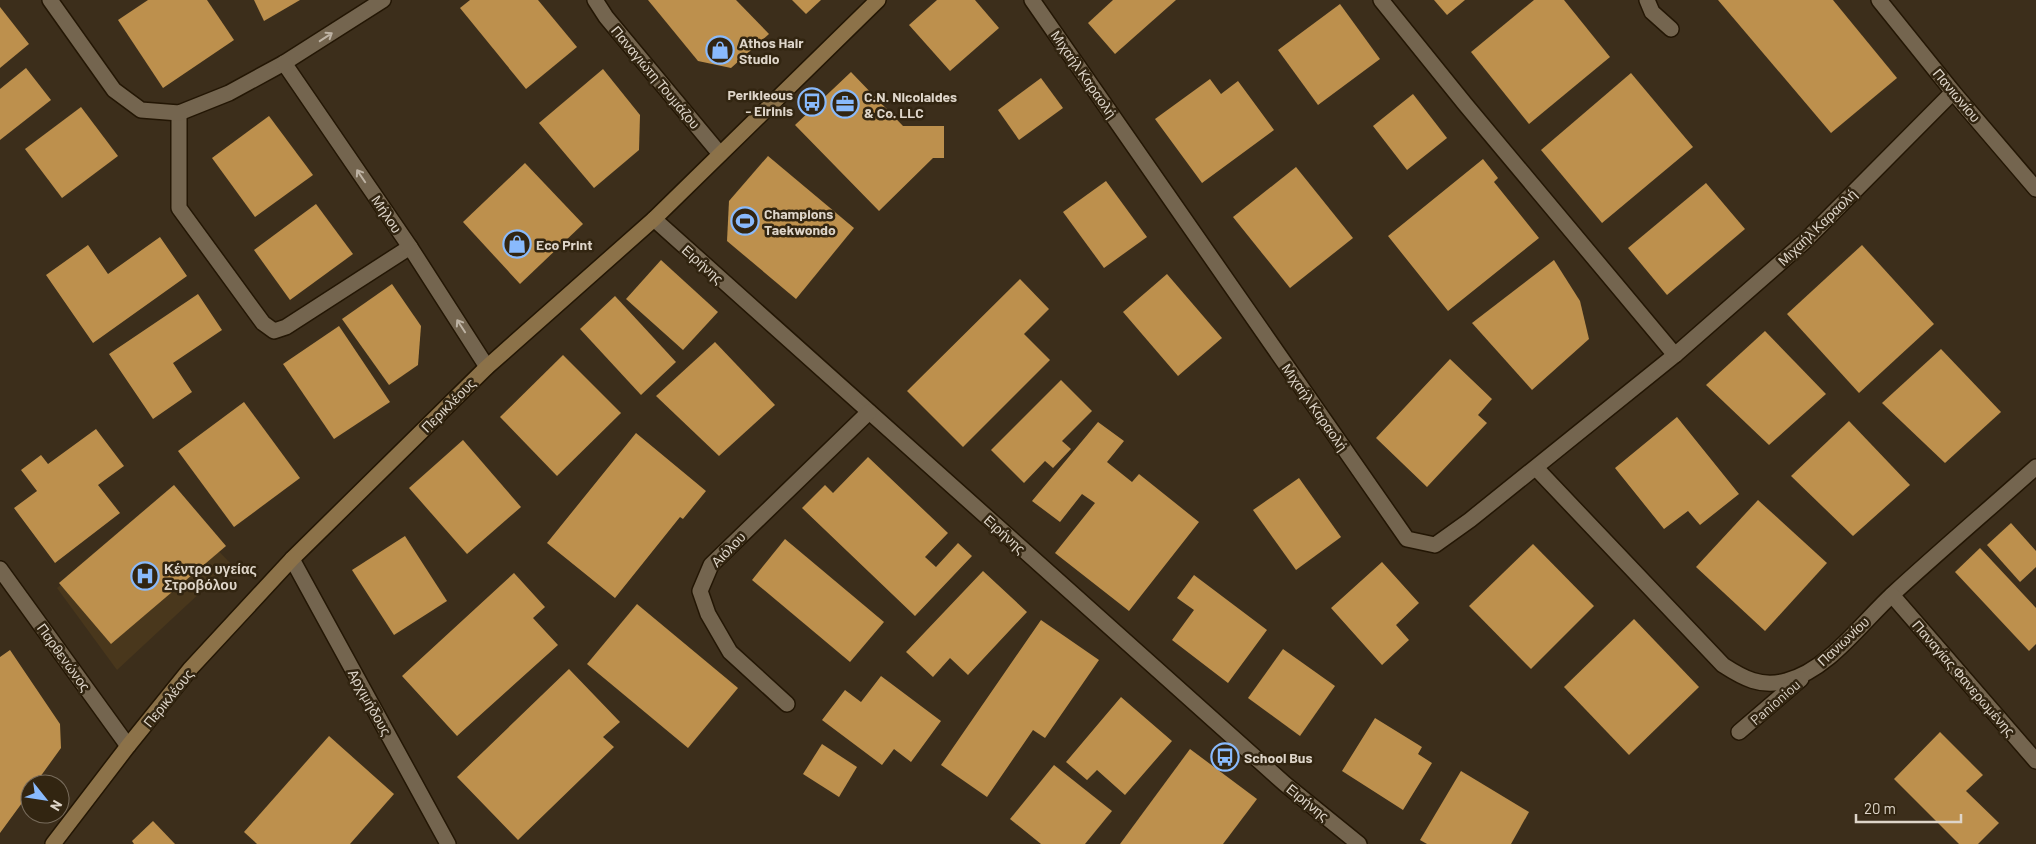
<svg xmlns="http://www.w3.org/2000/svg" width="2036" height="844" viewBox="0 0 2036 844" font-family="Barlow,sans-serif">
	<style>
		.built { fill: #49371c }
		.building { fill: #bd904d }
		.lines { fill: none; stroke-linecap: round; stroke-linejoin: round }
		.lane-casing { stroke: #231604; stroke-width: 18 }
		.street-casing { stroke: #231604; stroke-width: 18 }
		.secondary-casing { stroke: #231604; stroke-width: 18 }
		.lane { stroke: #74654f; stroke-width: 15 }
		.street { stroke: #74654f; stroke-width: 15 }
		.secondary { stroke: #8c7249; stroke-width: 15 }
		.oneway { stroke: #beb3a4 }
		.labels { text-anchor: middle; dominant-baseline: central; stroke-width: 5; stroke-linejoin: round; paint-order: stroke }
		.poi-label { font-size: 14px; font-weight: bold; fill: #ded5c9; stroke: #322511; text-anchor: start }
		.street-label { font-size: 14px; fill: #ded5c9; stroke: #322511 }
	</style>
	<rect width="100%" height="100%" fill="#3c2e1b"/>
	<!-- built -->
	<polygon class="built" points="169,499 231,564 117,670 57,588"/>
	<!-- building -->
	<g class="building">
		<polygon points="148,0 207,0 234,40 163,88 118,20"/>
		<polygon points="254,0 300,0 264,21"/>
		<polygon points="470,0 538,0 577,47 526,89 460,8"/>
		<polygon points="648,0 736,0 769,34 731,68 698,61"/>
		<polygon points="792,0 821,0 806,14"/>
		<polygon points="937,0 975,0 999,28 950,71 909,25"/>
		<polygon points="1113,0 1176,0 1115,54 1088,23"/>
		<polygon points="1434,0 1465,0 1447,15"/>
		<polygon points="1534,0 1564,0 1610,57 1529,124 1471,52"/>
		<polygon points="1718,0 1833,0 1897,78 1831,133"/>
		<polygon points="1340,4 1380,59 1318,105 1278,50"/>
		<polygon points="0,7 29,44 0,68"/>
		<polygon points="26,68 51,100 0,140 0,89"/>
		<polygon points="603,69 640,115 639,150 594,188 539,123"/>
		<polygon points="851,72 903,126 944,126 944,158 933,158 879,211 795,125"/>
		<polygon points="1631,73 1693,147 1602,223 1541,150"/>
		<polygon points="1041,78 1063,108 1019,140 998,110"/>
		<polygon points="1210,79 1221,94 1238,81 1274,130 1202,183 1155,119"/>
		<polygon points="1413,94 1447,138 1407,170 1373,126"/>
		<polygon points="81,107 118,156 62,198 25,149"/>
		<polygon points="269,116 313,175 255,217 212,158"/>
		<polygon points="768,156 854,228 796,299 727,241 729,201"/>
		<polygon points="1483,159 1498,178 1494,182 1539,238 1448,311 1388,236"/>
		<polygon points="525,163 583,224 520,284 463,222"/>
		<polygon points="1296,167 1353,238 1290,288 1233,217"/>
		<polygon points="1106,181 1147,237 1104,268 1063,212"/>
		<polygon points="1706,183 1745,229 1667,295 1628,248"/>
		<polygon points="316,204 353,254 290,300 254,250"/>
		<polygon points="160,237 187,276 93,343 46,275 88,245 108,274"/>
		<polygon points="1862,245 1934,324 1859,393 1787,314"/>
		<polygon points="661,260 718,312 683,350 626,299"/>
		<polygon points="1554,260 1580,301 1589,339 1532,390 1472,323"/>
		<polygon points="1167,274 1222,338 1178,376 1123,312"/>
		<polygon points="1020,279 1049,309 1024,334 1050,360 963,447 907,391"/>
		<polygon points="392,284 421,326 418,365 389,385 342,319"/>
		<polygon points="198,294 222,330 173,363 192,392 153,419 109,354"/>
		<polygon points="615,296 676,362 641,395 580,329"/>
		<polygon points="339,326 390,402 334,439 283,364"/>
		<polygon points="1765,331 1826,394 1769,445 1706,385"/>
		<polygon points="715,342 775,405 719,456 656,396"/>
		<polygon points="1941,349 2001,412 1945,463 1882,403"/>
		<polygon points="563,355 621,413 557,476 500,417"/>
		<polygon points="1450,359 1492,399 1478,415 1487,423 1427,487 1376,438"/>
		<polygon points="1061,380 1092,411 1062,441 1071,449 1053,468 1045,461 1024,483 991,450"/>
		<polygon points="244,402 300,478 234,527 178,451"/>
		<polygon points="1677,417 1739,494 1700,525 1688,511 1664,529 1615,468"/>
		<polygon points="1849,421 1910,485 1853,536 1791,476"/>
		<polygon points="1098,422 1124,441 1107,462 1132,482 1139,474 1199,522 1129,611 1055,553 1095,503 1082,494 1060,522 1032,501"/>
		<polygon points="96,429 124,466 98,485 120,513 55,563 14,508 37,491 21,470 41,455 48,464"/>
		<polygon points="636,433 706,491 683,519 680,517 615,598 547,543"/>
		<polygon points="463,440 521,507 467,554 409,488"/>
		<polygon points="868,457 948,533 925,557 936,567 958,543 972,556 915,616 802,508 825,485 833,493"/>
		<polygon points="1299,478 1341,537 1296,570 1253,510"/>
		<polygon points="174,485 226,546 111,644 59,583"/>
		<polygon points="1758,500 1827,563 1765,631 1696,567"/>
		<polygon points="2011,523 2036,551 2036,567 2020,582 1987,545"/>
		<polygon points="405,536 447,601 394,635 352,570"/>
		<polygon points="785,539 884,622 850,662 752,580"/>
		<polygon points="1533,544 1594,606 1531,669 1469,606"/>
		<polygon points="1980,548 2036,608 2036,644 2029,651 1955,572"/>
		<polygon points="1382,562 1419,603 1396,625 1409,640 1382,665 1331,608"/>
		<polygon points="983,571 1027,612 968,675 950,658 933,677 906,652"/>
		<polygon points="514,573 545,607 533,618 558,645 457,736 402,676"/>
		<polygon points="1194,575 1267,630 1228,683 1172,640 1194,610 1177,598"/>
		<polygon points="637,604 738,688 688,748 587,664"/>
		<polygon points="1634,619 1699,687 1629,755 1564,687"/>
		<polygon points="1041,620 1099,660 1045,738 1033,730 987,797 941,765"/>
		<polygon points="1283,649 1335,686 1300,736 1248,698"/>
		<polygon points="10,650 60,724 61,748 35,784 30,784 30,792 0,833 0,657"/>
		<polygon points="569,669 620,722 603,737 614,747 518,840 457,777"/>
		<polygon points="881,676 941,721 911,762 894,749 882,765 822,720 845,690 861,702"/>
		<polygon points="1121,697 1172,741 1125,795 1097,770 1087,780 1066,762"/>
		<polygon points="1375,718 1422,747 1418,754 1432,763 1403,810 1342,771"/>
		<polygon points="1940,732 1983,775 1966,791 1999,823 1978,844 1959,844 1894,779"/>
		<polygon points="329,736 394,794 350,844 257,844 244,832"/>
		<polygon points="822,744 857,767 839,797 803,774"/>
		<polygon points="1190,749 1257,799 1223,844 1120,844"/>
		<polygon points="1054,765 1112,811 1085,844 1041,844 1010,819"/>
		<polygon points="1461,771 1529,812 1511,844 1427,844 1420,840"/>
		<polygon points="153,821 175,844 134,844 132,841"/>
	</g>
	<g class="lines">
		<!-- lane casing -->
		<g class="lane-casing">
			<g id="lane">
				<polyline points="1647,0 1652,12 1671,29"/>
				<polyline points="179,113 179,208 263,323 274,331 286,327 410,247"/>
			</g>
		</g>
		<!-- street casing -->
		<g class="street-casing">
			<g id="street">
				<polyline points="50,0 114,90 141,110 179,113 229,93 284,63 383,0"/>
				<polyline points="595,0 606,17 720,154"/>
				<polyline points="1032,0 1407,539 1435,545 1470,520 1675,355 1805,241 1953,92"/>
				<polyline points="1381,0 1465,104 1675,355"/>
				<polyline points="1879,0 1953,92 2036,189"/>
				<polyline points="284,63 410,247 487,367"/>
				<polyline points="654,219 1285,784 1359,844"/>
				<path d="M1536 468 1723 665C1743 678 1761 688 1786 681 1829 670 1862 622 1894 593 1941 550 1989 509 2036 467"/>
				<polyline points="292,559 448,844"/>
				<polyline points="0,569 128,746"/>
				<polyline points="1892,595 2036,761"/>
				<polyline points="787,704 730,652 708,614 700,591 711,565 869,412"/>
				<polyline points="1739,732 1801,679"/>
			</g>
		</g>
		<!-- secondary casing -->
		<g class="secondary-casing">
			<polyline id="secondary" points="53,844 128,746 191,668 292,559 487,367 654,219 878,0"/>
		</g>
		<!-- lane -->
		<use href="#lane" class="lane"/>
		<!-- street -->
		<use href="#street" class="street"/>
		<!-- secondary -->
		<use href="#secondary" class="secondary"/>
	</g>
	<!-- one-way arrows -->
	<defs><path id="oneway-shaft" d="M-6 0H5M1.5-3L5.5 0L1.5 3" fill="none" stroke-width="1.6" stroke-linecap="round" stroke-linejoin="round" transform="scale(1.25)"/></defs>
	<g class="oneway">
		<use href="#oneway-shaft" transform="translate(326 37) rotate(-33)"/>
		<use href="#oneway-shaft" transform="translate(361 176) rotate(-124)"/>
		<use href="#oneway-shaft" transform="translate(461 326) rotate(-123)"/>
	</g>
	<!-- icons -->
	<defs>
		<g id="shop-ring" transform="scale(1.4375)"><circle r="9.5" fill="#322511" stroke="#89bafc" stroke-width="1.5"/><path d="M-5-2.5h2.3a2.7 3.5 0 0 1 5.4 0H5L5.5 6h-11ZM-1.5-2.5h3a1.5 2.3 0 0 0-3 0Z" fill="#89bafc"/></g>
		<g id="bus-ring" transform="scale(1.4375)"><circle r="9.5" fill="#322511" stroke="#89bafc" stroke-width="1.5"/><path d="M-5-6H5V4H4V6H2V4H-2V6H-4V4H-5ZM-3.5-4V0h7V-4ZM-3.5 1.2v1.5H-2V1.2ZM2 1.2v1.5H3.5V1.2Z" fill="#89bafc"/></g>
		<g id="office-ring" transform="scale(1.4375)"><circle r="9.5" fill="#322511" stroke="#89bafc" stroke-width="1.5"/><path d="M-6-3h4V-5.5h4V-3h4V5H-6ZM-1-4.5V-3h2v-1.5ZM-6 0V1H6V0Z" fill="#89bafc"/></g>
		<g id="stadium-ring" transform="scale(1.4375)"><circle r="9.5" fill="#322511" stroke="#89bafc" stroke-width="1.5"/><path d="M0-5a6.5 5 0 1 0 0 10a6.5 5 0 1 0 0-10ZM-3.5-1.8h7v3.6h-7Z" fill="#89bafc"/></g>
		<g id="hospital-ring" transform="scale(1.4375)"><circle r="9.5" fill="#322511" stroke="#89bafc" stroke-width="1.5"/><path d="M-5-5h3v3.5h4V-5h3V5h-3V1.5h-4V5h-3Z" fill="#89bafc"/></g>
	</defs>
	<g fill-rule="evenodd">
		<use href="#shop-ring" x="720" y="50"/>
		<use href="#bus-ring" x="812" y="102"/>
		<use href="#office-ring" x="845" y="104"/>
		<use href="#stadium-ring" x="745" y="221"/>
		<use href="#shop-ring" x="517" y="244"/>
		<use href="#hospital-ring" x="145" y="576"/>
		<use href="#bus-ring" x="1225" y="757"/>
	</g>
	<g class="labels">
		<!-- poi labels -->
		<g class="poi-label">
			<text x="739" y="42">Athos Hair<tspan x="739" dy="16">Studio</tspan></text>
			<text x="793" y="94" text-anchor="end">Perikleous<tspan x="793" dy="16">- Eirinis</tspan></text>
			<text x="864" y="96">C.N. Nicolaides<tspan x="864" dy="16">&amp; Co. LLC</tspan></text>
			<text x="764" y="213">Champions<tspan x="764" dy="16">Taekwondo</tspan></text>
			<text x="536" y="244">Eco Print</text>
			<text x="164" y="568">Κέντρο υγείας<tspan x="164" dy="16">Στροβόλου</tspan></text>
			<text x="1244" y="757">School Bus</text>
		</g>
		<!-- street labels -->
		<g class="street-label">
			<text transform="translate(1084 74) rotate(55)">Μιχαήλ Καραολή</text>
			<text transform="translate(656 77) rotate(50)">Παναγιώτη Τουμάζου</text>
			<text transform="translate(1957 95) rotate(50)">Πανιωνίου</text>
			<text transform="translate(387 214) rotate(56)">Μήλου</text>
			<text transform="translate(1817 227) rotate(-44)">Μιχαήλ Καραολή</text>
			<text transform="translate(703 264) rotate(42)">Ειρήνης</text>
			<text transform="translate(448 405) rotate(-45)">Περικλέους</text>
			<text transform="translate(1315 407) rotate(55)">Μιχαήλ Καραολή</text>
			<text transform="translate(1005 534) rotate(42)">Ειρήνης</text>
			<text transform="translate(728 549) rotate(-46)">Αιόλου</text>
			<text transform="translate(1843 641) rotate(-43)">Πανιωνίου</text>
			<text transform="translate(64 657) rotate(54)">Παρθενώνος</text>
			<text transform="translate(1964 678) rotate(49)">Παναγίας Φανερωμένης</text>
			<text transform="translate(168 698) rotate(-51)">Περικλέους</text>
			<text transform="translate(370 702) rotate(61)">Αρχιμήδους</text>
			<text transform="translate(1775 702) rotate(-41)">Panioniou</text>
			<text transform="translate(1308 802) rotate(39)">Ειρήνης</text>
		</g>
	</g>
	<!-- north arrow -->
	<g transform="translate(45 799) rotate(120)"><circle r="24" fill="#322511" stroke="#776b5b"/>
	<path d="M0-4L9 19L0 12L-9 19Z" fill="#89bafc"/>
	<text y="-8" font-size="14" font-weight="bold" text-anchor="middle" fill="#ded5c9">N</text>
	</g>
	<!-- scale -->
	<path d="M1856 814v8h105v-8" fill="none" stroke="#ded5c9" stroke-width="2.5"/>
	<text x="1864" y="814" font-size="15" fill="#ded5c9" stroke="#322511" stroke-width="4" paint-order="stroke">20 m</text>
</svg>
